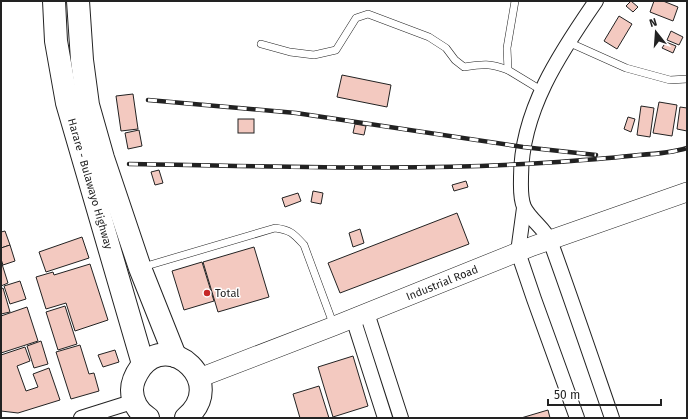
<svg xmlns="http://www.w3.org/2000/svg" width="688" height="419" viewBox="0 0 688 419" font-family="'Fira Sans',sans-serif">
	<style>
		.building { fill: #f3c9c0; stroke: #222 }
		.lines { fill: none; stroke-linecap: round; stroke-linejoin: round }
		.lane-casing { stroke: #222; stroke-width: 8 }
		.street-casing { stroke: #222; stroke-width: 16 }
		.secondary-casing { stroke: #222; stroke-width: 20 }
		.highway-casing { stroke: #222; stroke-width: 24 }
		.lane { stroke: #fff; stroke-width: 7 }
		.street { stroke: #fff; stroke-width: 14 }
		.secondary { stroke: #fff; stroke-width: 19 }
		.highway { stroke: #fff; stroke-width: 22 }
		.rail-casing { stroke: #222; stroke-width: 4.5 }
		.rail { stroke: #fff; stroke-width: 3; stroke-dasharray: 9; stroke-linecap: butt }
		.poi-dot { fill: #c62828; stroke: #fff; stroke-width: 1.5 }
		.labels { text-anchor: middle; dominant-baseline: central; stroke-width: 3; stroke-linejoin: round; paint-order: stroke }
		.street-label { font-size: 11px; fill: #222; stroke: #fff }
		.poi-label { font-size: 11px; fill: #222; stroke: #fff; text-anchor: start }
	</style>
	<rect width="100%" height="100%" fill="#fff"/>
	<!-- building -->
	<g class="building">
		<polygon points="631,1 638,7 633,12 626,6"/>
		<polygon points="654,1 663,1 678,7 673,21 650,12"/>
		<polygon points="619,16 632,24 617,49 604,41"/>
		<polygon points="671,31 683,37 679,45 667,40"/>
		<polygon points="666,42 676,46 673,53 662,48"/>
		<polygon points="342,75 391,85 387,107 337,97"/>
		<polygon points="133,94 138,129 121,131 116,96"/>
		<polygon points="659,102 677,105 672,136 653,133"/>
		<polygon points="641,106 654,108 650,137 637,135"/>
		<polygon points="680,107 687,108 687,131 677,129"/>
		<polygon points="628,117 635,119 631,132 624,129"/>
		<rect x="238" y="119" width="16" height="14"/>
		<polygon points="355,124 366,126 364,135 353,133"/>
		<polygon points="139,130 142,146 128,149 125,133"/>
		<polygon points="159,170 163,183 155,185 151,172"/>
		<polygon points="466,181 468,187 454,191 452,185"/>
		<polygon points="313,191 323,193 321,204 311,202"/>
		<polygon points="298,193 301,201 285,207 282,198"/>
		<polygon points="457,213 469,244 340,293 328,263"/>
		<polygon points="360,229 364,243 353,247 349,233"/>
		<polygon points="5,231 10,245 1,248 1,232"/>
		<polygon points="82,237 89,258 46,272 39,252"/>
		<polygon points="10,245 15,261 3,265 1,259 1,248"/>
		<polygon points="254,247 269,297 218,312 203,262"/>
		<polygon points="202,262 214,301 184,310 172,271"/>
		<polygon points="1,264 2,264 8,283 1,286"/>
		<polygon points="90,264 108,320 75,331 66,303 46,309 36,277 53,272 54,275"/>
		<polygon points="20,281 26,299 10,304 4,286"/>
		<polygon points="3,288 10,312 1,314 1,289"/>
		<polygon points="65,306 77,344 58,350 46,312"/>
		<polygon points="27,307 38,341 1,353 1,316"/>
		<polygon points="41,341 48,364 34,368 27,346"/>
		<polygon points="80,345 89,374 94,373 99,391 71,399 56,352"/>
		<polygon points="25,347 30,361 17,366 26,391 38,387 33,374 49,368 60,400 18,413 1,411 1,355"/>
		<polygon points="115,350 119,362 103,367 98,355"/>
		<polygon points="353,356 368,406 333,417 318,367"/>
		<polygon points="319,386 329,418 300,418 293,394"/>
		<polygon points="548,410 550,418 521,418"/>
	</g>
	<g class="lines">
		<!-- lane casing -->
		<g class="lane-casing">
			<g id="lane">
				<polyline points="515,1 507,48 508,70 541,90"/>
				<polyline points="568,42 626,68 670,80 687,79"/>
				<path d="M261 44 290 52 314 55 336 50 356 18 368 14 429 37 446 48 455 60 464 67C483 64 490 63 508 70"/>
				<path d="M143 267 275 228C291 230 294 234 304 245L334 326"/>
			</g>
		</g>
		<!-- street casing -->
		<g class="street-casing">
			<g id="street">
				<path d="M596 1C560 53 521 111 521 177 521 187 520 198 524 207 530 220 546 229 551 243 572 301 592 360 612 418"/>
				<polyline points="524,208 518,252 534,299 577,418"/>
				<polyline points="367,313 401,418"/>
				<polyline points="353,318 385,418"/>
				<polyline points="81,418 135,401"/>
			</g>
		</g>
		<!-- secondary casing -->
		<g class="secondary-casing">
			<g id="secondary">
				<path id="s1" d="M199 378 334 326 533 246 687 192"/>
			</g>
		</g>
		<!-- highway casing -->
		<g class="highway-casing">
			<g id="highway">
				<path id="s2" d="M54 1 56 41 67 103 143 364"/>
				<polyline points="78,1 82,60 88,105 103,158 140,268 175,356"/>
				<path d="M148 418C138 412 132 401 132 390 132 381 136 374 141 367 170 330 228 383 186 418"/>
			</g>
		</g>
		<!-- lane -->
		<use href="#lane" class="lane"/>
		<!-- street -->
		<use href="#street" class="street"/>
		<!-- secondary -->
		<use href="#secondary" class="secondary"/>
		<!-- highway -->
		<use href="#highway" class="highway"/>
		<!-- rail casing -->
		<g class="rail-casing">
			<g id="rail">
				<polyline points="148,100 296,113 523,147 596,155"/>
				<path d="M129 164C272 166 415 172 558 162 585 160 612 158 639 155 655 154 671 153 687 148"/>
			</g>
		</g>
		<!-- rail -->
		<use href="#rail" class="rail"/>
	</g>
	<!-- markers -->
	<circle class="poi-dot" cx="207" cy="293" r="4"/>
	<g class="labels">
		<!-- street labels -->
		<g class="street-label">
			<text stroke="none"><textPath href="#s2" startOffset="187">Harare - Bulawayo Highway</textPath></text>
			<text stroke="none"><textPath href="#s1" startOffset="261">Industrial Road</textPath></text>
		</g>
		<!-- poi labels -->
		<g class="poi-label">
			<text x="215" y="293">Total</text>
		</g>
	</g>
	<!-- border -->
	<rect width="688" height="419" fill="none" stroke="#222222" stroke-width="4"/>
	<!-- north arrow -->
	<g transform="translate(656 32) rotate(343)" stroke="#ffffff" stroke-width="3" paint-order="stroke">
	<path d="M0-3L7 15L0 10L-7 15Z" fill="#222222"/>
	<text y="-6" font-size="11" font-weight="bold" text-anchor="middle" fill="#222222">N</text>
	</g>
	<!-- scale -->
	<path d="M548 399v6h113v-6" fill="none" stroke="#222222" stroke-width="2"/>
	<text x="554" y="399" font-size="12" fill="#222222" stroke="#ffffff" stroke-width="3" paint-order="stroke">50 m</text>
</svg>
